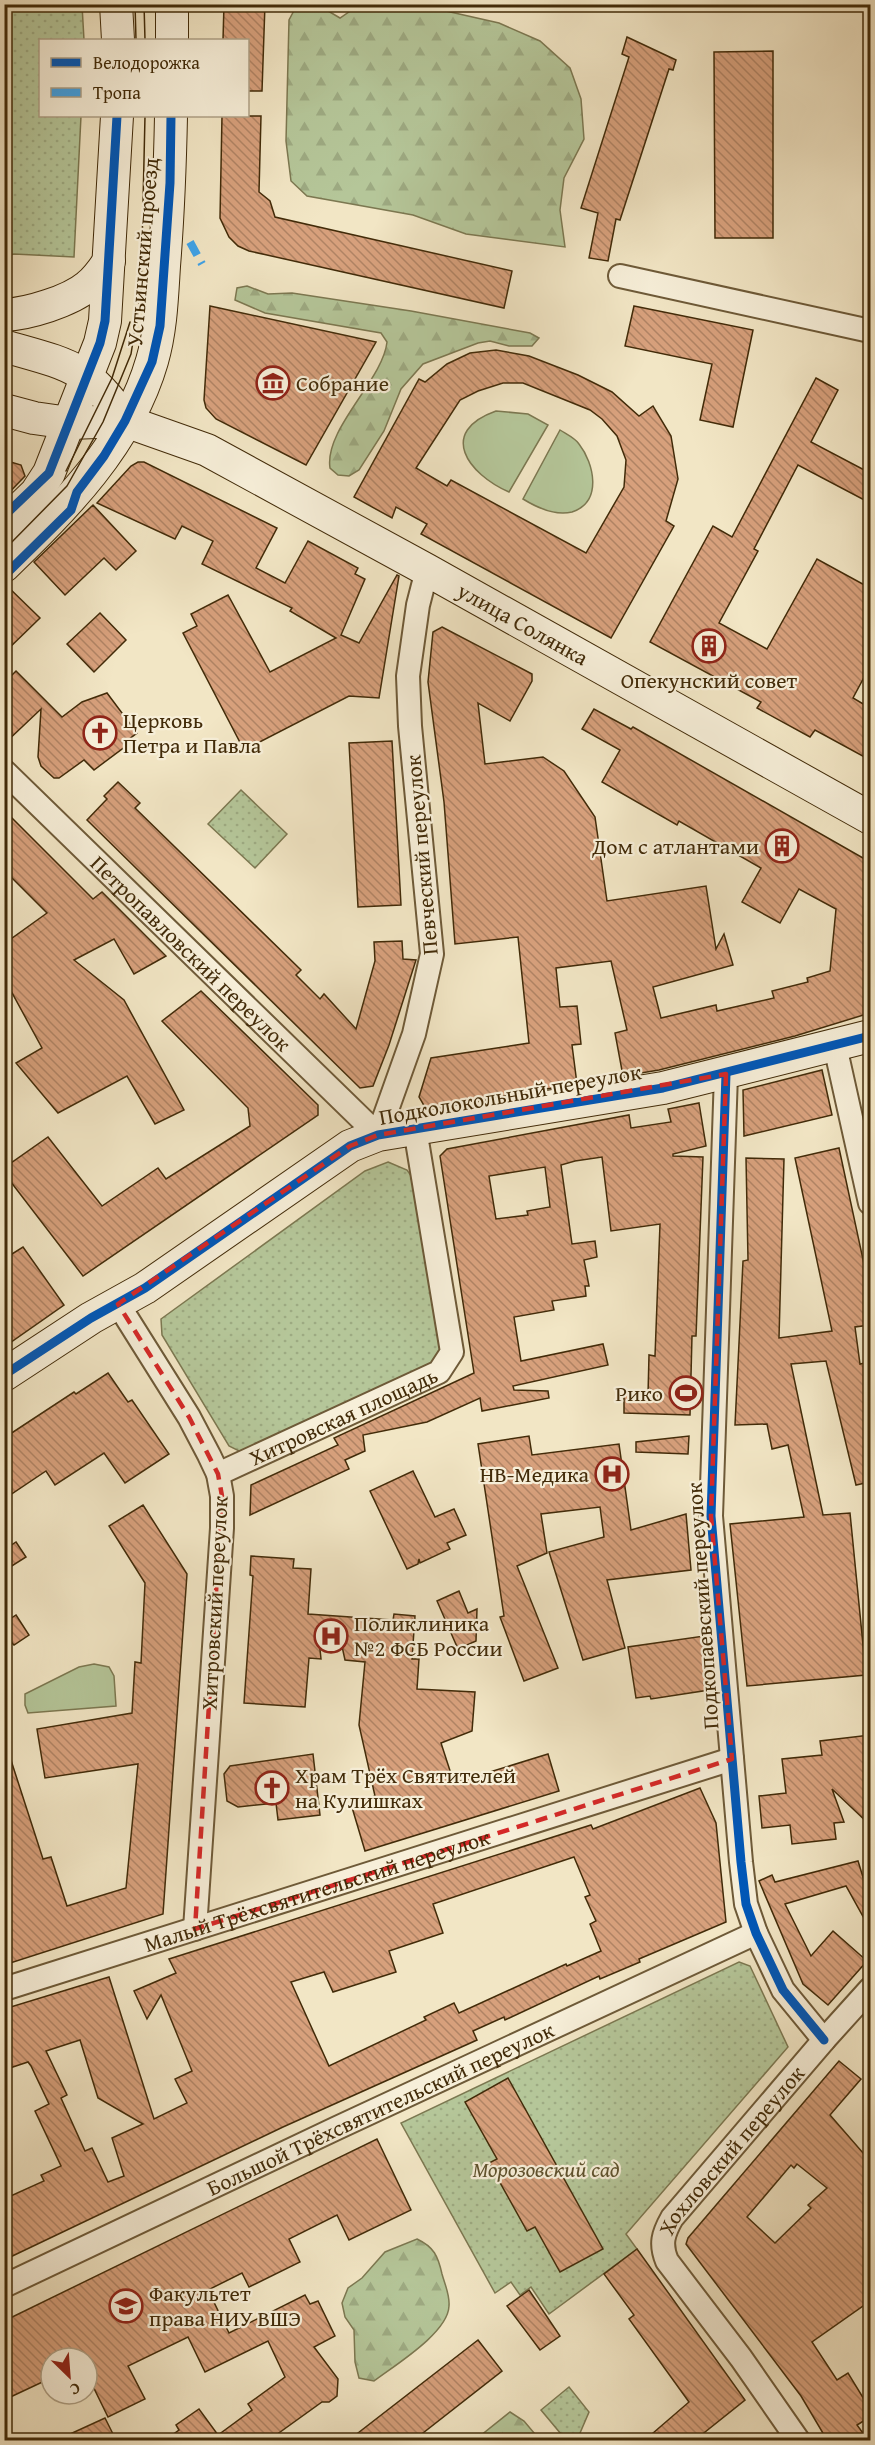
<svg xmlns="http://www.w3.org/2000/svg" width="875" height="2445" viewBox="0 0 875 2445" font-family="'Gentium Book Plus',serif">
	<style>
		.grass { fill: #b5c699; stroke: #7c7851; stroke-width: 1.5 }
		.forest { fill: url(#forest-firs); stroke: #7c7851; stroke-width: 1.5 }
		.park { fill: url(#park-dots); stroke: #7c7851; stroke-width: 1.5 }
		.building { fill: url(#building-back-hatch); stroke: #422b09; stroke-width: 1.5; fill-rule: evenodd }
		.lines { fill: none; stroke-linecap: round; stroke-linejoin: round }
		.street-casing { stroke: #6e5a38; stroke-width: 26 }
		.secondary-casing { stroke: #422b09; stroke-width: 34 }
		.street { stroke: #f7efd9; stroke-width: 22 }
		.secondary { stroke: #f7efd9; stroke-width: 32 }
		.tram { stroke: #422b09; stroke-width: 1.5 }
		.quiet { stroke: #3fa3e9; stroke-width: 8; stroke-dasharray: 15 8; stroke-linecap: butt }
		.cycleway-casing { stroke: #f7efd9; stroke-width: 13 }
		.cycleway { stroke: #0057b8; stroke-width: 9 }
		.marked { fill: none; stroke: #d62828; stroke-width: 4.5; stroke-dasharray: 12 8; stroke-linejoin: round }
		.labels { text-anchor: middle; dominant-baseline: central; stroke-width: 4.5; stroke-linejoin: round; paint-order: stroke }
		.street-label { font-size: 22px; fill: #422b09; stroke: #f7efd9 }
		.poi-label { font-size: 22px; fill: #422b09; stroke: #f7efd9; text-anchor: start }
		.park-label { font-size: 22px; font-style: italic; fill: #5f522d; stroke: #f7efd9 }
	</style>
	<defs>
		<pattern id="forest-firs" width="22" height="20" patternUnits="userSpaceOnUse" patternTransform="scale(1.5)"><rect width="22" height="20" fill="#b5c699"/><path d="M5 1l3.5 6h-7zM16 11l3.5 6h-7z" fill="#9daa82"/></pattern>
		<pattern id="park-dots" width="8" height="8" patternUnits="userSpaceOnUse" patternTransform="scale(1.5)"><rect width="8" height="8" fill="#b5c699"/><path d="M2 2h.1M6 6h.1" fill="none" stroke="#9daa82" stroke-width="1.8" stroke-linecap="round"/></pattern>
		<pattern id="building-back-hatch" width="6" height="6" patternUnits="userSpaceOnUse" patternTransform="scale(1.5)"><rect width="6" height="6" fill="#d7a07c"/><path d="M-1 5l2 2M0 0l6 6M5-1l2 2" fill="none" stroke="#b08364"/></pattern>
	</defs>
	<rect width="100%" height="100%" fill="#f2e6c5"/>
	<filter id="stains"><feTurbulence type="fractalNoise" baseFrequency=".00333" numOctaves="4"/><feColorMatrix values="0 0 0 0 .2 0 0 0 0 .09 0 0 0 0 .02 0 0 0 .5 -.17"/></filter>
	<radialGradient id="worn" r=".72"><stop offset=".6" stop-color="#630" stop-opacity="0"/><stop offset="1" stop-color="#630" stop-opacity=".3"/></radialGradient>
	<!-- grass -->
	<g class="grass">
		<path d="M496 411 528 414 548 425 509 492C468 474 437 432 496 411Z"/>
		<path d="M560 430C566 434 575 438 579 444 594 463 603 502 572 512 556 516 536 507 523 499Z"/>
		<polygon points="94,1664 109,1667 114,1676 116,1706 28,1713 25,1705 25,1694 79,1667"/>
	</g>
	<!-- forest -->
	<g class="forest">
		<polygon points="297,5 318,5 340,18 359,5 415,4 499,23 540,41 570,68 581,99 584,139 564,178 560,210 565,247 466,234 413,215 307,196 291,181 286,141 289,20"/>
		<path d="M247 286 268 294 292 293 411 311 530 333 539 338 532 346H509L490 341 478 343 423 364 401 389 384 431 359 470 349 476 338 475 330 468C324 429 383 380 387 342L381 333 265 313 235 300 237 288Z"/>
		<path d="M417 2239C434 2247 438 2256 442 2274 445 2285 450 2295 449 2306 448 2333 395 2365 374 2381L359 2378 355 2362 354 2330 345 2317 342 2303 348 2288 362 2278 385 2252Z"/>
		<polygon points="510,2412 524,2421 540,2440 475,2440"/>
	</g>
	<!-- park -->
	<g class="park">
		<polygon points="5,4 82,5 84,40 40,40 40,116 81,116 74,257 14,254 5,256"/>
		<polygon points="241,790 287,834 255,868 208,824"/>
		<polygon points="388,1162 407,1170 412,1177 444,1342 441,1356 433,1364 241,1452 229,1446 162,1335 161,1319 365,1171"/>
		<polygon points="739,1962 750,1966 788,2047 626,2234 637,2249 549,2314 531,2287 520,2295 511,2282 495,2293 401,2123"/>
		<polygon points="569,2387 589,2412 577,2440 566,2440 541,2410"/>
	</g>
	<!-- building -->
	<g class="building">
		<polygon points="224,4 265,4 262,91 248,91 248,40 223,40"/>
		<polygon points="627,37 676,60 673,70 669,69 620,220 616,219 608,261 589,258 598,213 581,208 629,57 622,54"/>
		<polygon points="773,51 773,238 715,238 714,52"/>
		<polygon points="222,116 261,116 259,192 270,201 275,217 512,271 504,308 249,251 238,246 229,237 220,218"/>
		<polygon points="210,306 376,342 306,465 216,419 206,408 204,400"/>
		<polygon points="634,306 753,330 733,427 700,420 712,364 625,346"/>
		<path d="M496 350 529 356 578 375 612 392 639 416 653 406 671 436 678 479 666 521 674 526 611 638 421 534 427 524 396 507 392 518 354 497 419 379 425 382 447 364 470 353ZM503 383H523L590 410 602 419 617 436 626 460 624 487 586 553 451 480 447 486 416 468 460 400 478 391Z"/>
		<polygon points="816,378 838,390 811,442 870,473 870,503 798,465 754,549 758,551 719,623 767,649 817,559 870,588 870,666 853,698 870,708 870,760 815,730 810,737 757,708 761,702 650,642 713,526 732,537"/>
		<polygon points="4,460 21,465 25,476 4,498"/>
		<polygon points="138,462 144,462 277,528 256,568 285,583 308,541 358,568 355,574 365,579 341,635 359,643 397,575 399,576 379,698 349,696 244,750 183,633 197,626 191,614 228,595 270,672 336,638 290,611 292,608 202,564 213,541 182,526 175,539 97,503 131,466"/>
		<polygon points="93,505 136,551 116,570 104,558 65,595 34,562"/>
		<polygon points="4,583 40,618 4,653"/>
		<polygon points="100,613 126,640 94,672 67,644"/>
		<polygon points="442,627 532,674 532,681 510,721 478,703 485,764 543,757 564,771 595,817 607,901 706,886 716,949 724,934 733,965 653,987 661,1018 716,1005 717,1011 774,998 772,991 808,982 807,978 830,971 836,909 799,889 780,923 742,902 761,868 679,821 677,825 602,782 620,750 582,729 594,709 631,729 633,727 870,862 870,1013 795,1036 659,1070 623,1076 615,1033 627,1030 611,961 556,968 560,1007 577,1006 581,1044 572,1045 577,1084 426,1109 419,1097 431,1058 529,1043 518,937 455,944 444,802 428,682 433,632"/>
		<polygon points="16,671 62,717 82,702 107,693 137,733 124,743 126,746 94,770 84,760 59,778 54,778 41,766 38,757 41,709 4,744 4,683"/>
		<polygon points="392,741 401,905 358,907 349,743"/>
		<polygon points="118,782 140,803 135,808 301,970 296,975 320,999 324,994 356,1029 375,961 374,942 402,941 403,959 416,960 389,1045 373,1086 360,1088 87,820 107,799 104,796"/>
		<polygon points="4,810 93,899 102,892 166,956 134,974 114,939 74,960 124,1000 184,1110 155,1124 127,1076 58,1113 16,1063 42,1048 4,978 4,944 47,913 4,870"/>
		<polygon points="201,991 318,1105 318,1115 83,1276 4,1173 4,1168 48,1137 102,1206 158,1168 166,1179 250,1126 248,1108 162,1021"/>
		<polygon points="822,1070 832,1115 744,1136 743,1090"/>
		<path d="M699 1103 706 1146 673 1154V1156L703 1157 696 1336H692L690 1415 624 1413V1394L648 1395 649 1355 655 1356 660 1224 611 1231 602 1157 575 1161 561 1165 572 1244 595 1241 597 1257 584 1260 589 1286H585L586 1296 552 1301 554 1310 514 1317 521 1361 603 1344 608 1365 513 1386 514 1390 548 1391 549 1398 482 1411 480 1398 427 1422 363 1435 365 1451 345 1460 349 1469 250 1515 251 1485 338 1445 334 1438 474 1373 440 1156 447 1149 629 1115 631 1128 671 1122 668 1109ZM545 1167 550 1207 527 1211 528 1215 496 1219 489 1176Z"/>
		<polygon points="839,1148 870,1292 870,1325 855,1327 860,1364 870,1362 870,1482 856,1485 826,1361 791,1364 823,1515 850,1513 866,1675 747,1686 730,1524 804,1517 788,1445 772,1449 767,1424 735,1425 743,1261 748,1260 746,1158 784,1159 779,1338 832,1331 795,1158"/>
		<polygon points="23,1247 64,1305 4,1347 4,1259"/>
		<polygon points="108,1373 128,1402 132,1400 169,1454 125,1483 104,1453 55,1485 46,1471 4,1499 4,1438 74,1392 76,1394"/>
		<polygon points="529,1436 532,1455 619,1444 631,1530 686,1514 691,1570 607,1580 625,1648 583,1660 549,1552 604,1537 600,1507 541,1514 547,1553 517,1566 558,1668 524,1681 500,1617 504,1616 478,1444"/>
		<polygon points="689,1436 688,1454 636,1452 636,1442"/>
		<polygon points="413,1471 435,1517 454,1509 466,1535 447,1543 450,1549 420,1563 419,1559 418,1564 407,1569 370,1491"/>
		<polygon points="143,1505 187,1574 163,1914 4,1965 4,1752 8,1751 43,1859 51,1857 67,1906 126,1888 138,1764 45,1778 37,1729 132,1713 135,1662 141,1663 145,1583 109,1526"/>
		<polygon points="16,1542 26,1557 4,1571 4,1550"/>
		<polygon points="251,1556 294,1559 293,1568 311,1569 308,1614 393,1620 394,1614 415,1616 412,1659 419,1659 417,1689 475,1692 472,1731 441,1743 454,1783 548,1754 559,1791 365,1851 351,1804 375,1796 359,1725 365,1662 345,1660 340,1637 319,1640 321,1659 309,1658 305,1707 244,1703 253,1576 250,1575"/>
		<polygon points="459,1591 468,1613 477,1609 476,1641 458,1649 437,1601"/>
		<polygon points="16,1615 29,1635 14,1645 12,1643 4,1648 4,1623"/>
		<polygon points="704,1636 709,1690 651,1699 650,1696 636,1698 628,1647"/>
		<polygon points="870,1735 870,1825 832,1789 844,1822 834,1823 836,1839 792,1844 790,1825 762,1828 759,1796 786,1793 782,1759 822,1755 820,1741"/>
		<polygon points="313,1754 320,1815 278,1820 276,1803 238,1807 227,1801 224,1774 230,1766"/>
		<path d="M700 1788 716 1823 726 1922 639 1959 640 1962 600 1979 599 1976 505 2020 504 2017 473 2031 477 2040 283 2127 4 2260V2199L44 2181 41 2175 61 2166 35 2111 49 2104 31 2066 28 2062 4 2070V2009L109 1977 154 2119 187 2103 175 2079 192 2071 161 1995 147 2019 134 1991 176 1973 169 1959 591 1825 593 1829ZM574 1857 590 1895 585 1897 596 1921 590 1924 601 1951 567 1966 566 1964 459 2013 454 2003 424 2017 426 2020 329 2066 291 1982 324 1972 333 1992 396 1972 389 1951 443 1933 433 1904ZM80 2040 98 2098 143 2124 112 2138 124 2176 108 2182 92 2148 85 2151 61 2098 67 2095 46 2051Z"/>
		<polygon points="858,1861 863,1877 870,1870 870,1929 846,1886 785,1904 811,1956 833,1931 867,1961 828,2005 803,1984 759,1881 772,1875 775,1882"/>
		<path d="M839 2061 861 2079 830 2115 870 2161V2301L812 2342 837 2380 848 2373 870 2409V2417L857 2425 868 2440H827L801 2396 686 2244 688 2238ZM797 2164 827 2188 808 2205 811 2208 775 2243 747 2217 791 2165 794 2168Z"/>
		<polygon points="508,2078 603,2249 560,2272 535,2227 527,2231 489,2163 497,2159 465,2102"/>
		<polygon points="377,2139 411,2210 349,2240 337,2215 289,2239 300,2262 249,2287 242,2273 208,2290 229,2333 305,2295 310,2304 318,2301 335,2336 314,2347 338,2379 337,2396 329,2402 322,2402 269,2440 165,2440 179,2430 176,2425 199,2409 218,2435 252,2410 248,2404 285,2377 268,2341 205,2372 188,2337 128,2366 145,2399 108,2417 87,2374 87,2358 79,2358 75,2350 59,2358 51,2358 51,2378 4,2400 4,2321"/>
		<polygon points="637,2249 745,2400 695,2440 645,2440 689,2402 629,2319 634,2315 604,2274"/>
		<polygon points="529,2290 560,2336 540,2350 507,2306"/>
		<polygon points="478,2340 502,2371 414,2440 349,2440"/>
		<polygon points="105,2418 116,2440 57,2440"/>
	</g>
	<g class="lines">
		<!-- street casing -->
		<g class="street-casing">
			<g id="street">
				<polyline points="620,276 870,331"/>
				<path id="s1" d="M4 771 378 1135 414 1034 432 954 410 726 408 676 418 605 427 570"/>
				<polyline points="835,1046 870,1203"/>
				<polyline points="726,1074 711,1516 741,1862 746,1904 756,1933 783,1990 824,2040"/>
				<polyline points="118,1304 189,1417 209,1455 218,1474 222,1496 222,1528 195,1929"/>
				<path id="s2" d="M218 1474 439 1372 452 1352 415 1129"/>
				<path id="s3" d="M4 1989 732 1759"/>
				<path id="s4" d="M4 2286 337 2128 756 1933"/>
				<path id="s5" d="M798 2440 741 2358 667 2261C660 2244 663 2234 672 2218L824 2040 870 1989"/>
			</g>
		</g>
		<!-- secondary casing -->
		<g class="secondary-casing">
			<g id="secondary">
				<polyline points="116,4 118,40"/>
				<polyline points="172,4 172,40"/>
				<path d="M4 315C28 314 70 301 88 286 97 279 103 270 109 261"/>
				<path d="M4 346C66 364 88 365 125 421"/>
				<path id="s6" d="M4 410 34 418 69 423 125 421 207 450 427 570 870 818"/>
				<polyline points="4,524 36,493 49,473 100,343 105,321 117,116"/>
				<path d="M4 566C65 507 128 444 152 361 161 330 162 298 164 266 168 216 170 166 171 116"/>
				<polyline points="4,1375 91,1318 145,1288 350,1146 378,1135 663,1088 870,1036"/>
			</g>
		</g>
		<!-- street -->
		<use href="#street" class="street"/>
		<!-- secondary -->
		<use href="#secondary" class="secondary"/>
		<!-- tram -->
		<g class="tram">
			<polyline points="135,4 136,40"/>
			<polyline points="144,4 145,40"/>
			<polyline points="66,471 112,378 130,322"/>
			<polyline points="4,550 67,486 103,422 131,354 141,291 145,116"/>
		</g>
		<!-- quiet -->
		<polyline class="quiet" points="190,242 202,264"/>
		<!-- cycleway casing -->
		<g class="cycleway-casing">
			<g id="cycleway">
				<polyline points="4,516 49,473 100,343 105,321 117,116"/>
				<polyline points="4,576 71,510 77,492 104,456 125,421 152,362 160,326 170,183 171,116"/>
				<polyline points="726,1074 711,1516 741,1862 746,1904 756,1933 783,1990 824,2040"/>
				<polyline points="4,1375 91,1318 145,1288 350,1146 378,1135 663,1088 870,1036"/>
			</g>
		</g>
		<!-- cycleway -->
		<use href="#cycleway" class="cycleway"/>
	</g>
	<!-- marked area -->
	<path class="marked" d="M726 1074 711 1516 732 1759 195 1929 222 1496 218 1474 189 1417 118 1304 350 1146 378 1135Z"/>
	<!-- icons -->
	<defs>
		<g id="museum-ring" transform="scale(1.725)"><circle r="9.5" fill="#f7efd9" stroke="#8f2418" stroke-width="1.5"/><path d="M0-6L6-3V-2H-6V-3ZM-5-1h2V3h-2ZM-1-1h2V3h-2ZM3-1h2V3H3ZM-6 4H6V6H-6Z" fill="#8f2418"/></g>
		<g id="building-ring" transform="scale(1.725)"><circle r="9.5" fill="#f7efd9" stroke="#8f2418" stroke-width="1.5"/><path d="M-4-6H4V6H1V3H-1V6H-4ZM-2.5-4.3h1.7v1.8h-1.7ZM.8-4.3h1.7v1.8H.8ZM-2.5-1h1.7V.8h-1.7ZM.8-1h1.7V.8H.8Z" fill="#8f2418"/></g>
		<g id="church-ring" transform="scale(1.725)"><circle r="9.5" fill="#f7efd9" stroke="#8f2418" stroke-width="1.5"/><path d="M-1.2-6h2.4v3.5h3.3v2.4h-3.3V6h-2.4V-.1h-3.3v-2.4h3.3Z" fill="#8f2418"/></g>
		<g id="stadium-ring" transform="scale(1.725)"><circle r="9.5" fill="#f7efd9" stroke="#8f2418" stroke-width="1.5"/><path d="M0-5a6.5 5 0 1 0 0 10a6.5 5 0 1 0 0-10ZM-3.5-1.8h7v3.6h-7Z" fill="#8f2418"/></g>
		<g id="hospital-ring" transform="scale(1.725)"><circle r="9.5" fill="#f7efd9" stroke="#8f2418" stroke-width="1.5"/><path d="M-5-5h3v3.5h4V-5h3V5h-3V1.5h-4V5h-3Z" fill="#8f2418"/></g>
		<g id="university-ring" transform="scale(1.725)"><circle r="9.5" fill="#f7efd9" stroke="#8f2418" stroke-width="1.5"/><path d="M0-5L7-2L0 1L-7-2ZM-4 1L0 2.5L4 1V4Q0 6-4 4Z" fill="#8f2418"/></g>
	</defs>
	<g fill-rule="evenodd">
		<use href="#museum-ring" x="273" y="383"/>
		<use href="#building-ring" x="709" y="646"/>
		<use href="#church-ring" x="100" y="733"/>
		<use href="#building-ring" x="782" y="846"/>
		<use href="#stadium-ring" x="686" y="1393"/>
		<use href="#hospital-ring" x="612" y="1474"/>
		<use href="#hospital-ring" x="331" y="1636"/>
		<use href="#church-ring" x="272" y="1788"/>
		<use href="#university-ring" x="126" y="2306"/>
	</g>
	<g class="labels">
		<!-- street labels -->
		<g class="street-label">
			<text transform="translate(142 252) rotate(-85)">Устьинский проезд</text>
			<text stroke="none"><textPath href="#s6" startOffset="570">улица Солянка</textPath></text>
			<text transform="translate(421 855) rotate(-95)">Певческий переулок</text>
			<text stroke="none"><textPath href="#s1" startOffset="261">Петропавловский переулок</textPath></text>
			<text transform="translate(510 1094) rotate(-10)">Подколокольный переулок</text>
			<text stroke="none"><textPath href="#s2" startOffset="138">Хитровская площадь</textPath></text>
			<text transform="translate(214 1603) rotate(-87)">Хитровский переулок</text>
			<text transform="translate(702 1606) rotate(-94)">Подкопаевский переулок</text>
			<text stroke="none"><textPath href="#s3" startOffset="328">Малый Трёхсвятительский переулок</textPath></text>
			<text stroke="none"><textPath href="#s4" startOffset="416">Большой Трёхсвятительский переулок</textPath></text>
			<text stroke="none"><textPath href="#s5" startOffset="357">Хохловский переулок</textPath></text>
		</g>
		<!-- poi labels -->
		<g class="poi-label">
			<text x="296" y="383">Собрание</text>
			<text x="709" y="680" text-anchor="middle">Опекунский совет</text>
			<text x="123" y="720">Церковь<tspan x="123" dy="25">Петра и Павла</tspan></text>
			<text x="759" y="846" text-anchor="end">Дом с атлантами</text>
			<text x="663" y="1393" text-anchor="end">Рико</text>
			<text x="589" y="1474" text-anchor="end">НВ-Медика</text>
			<text x="354" y="1623">Поликлиника<tspan x="354" dy="25">№2 ФСБ России</tspan></text>
			<text x="295" y="1775">Храм Трёх Святителей<tspan x="295" dy="25">на Кулишках</tspan></text>
			<text x="149" y="2293">Факультет<tspan x="149" dy="25">права НИУ ВШЭ</tspan></text>
		</g>
		<!-- park labels -->
		<g class="park-label">
			<text x="546" y="2169">Морозовский сад</text>
		</g>
	</g>
	<!-- margin -->
	<rect width="875" height="2445" fill="none" stroke="#f2e6c5" stroke-width="24"/>
	<rect x="6" y="6" width="863" height="2433" fill="none" stroke="#422b09" stroke-width="3"/>
	<rect x="12" y="12" width="851" height="2421" fill="none" stroke="#422b09" stroke-width="1.5"/>
	<!-- legend -->
	<rect x="39" y="39" width="210" height="78" fill="#f7efd9" stroke="#afa186" stroke-width="1.5"/>
	<rect x="51" y="58" width="30" height="9" fill="#0057b8" stroke="#afa186" stroke-width="1.5"/>
	<text x="93" y="69" font-size="18" fill="#422b09">Велодорожка</text>
	<rect x="51" y="88" width="30" height="9" fill="#3fa3e9" stroke="#afa186" stroke-width="1.5"/>
	<text x="93" y="99" font-size="18" fill="#422b09">Тропа</text>
	<!-- north arrow -->
	<g transform="translate(69 2376) rotate(155)"><circle r="28" fill="#f7efd9" stroke="#afa186" stroke-width="1.5"/>
	<path d="M0-4.5L10 22L0 15L-10 22Z" fill="#8f2418"/>
	<text y="-9" font-size="16" font-weight="bold" text-anchor="middle" fill="#422b09">С</text>
	</g>
	<rect width="100%" height="100%" filter="url(#stains)"/>
	<rect width="100%" height="100%" fill="url(#worn)"/>
</svg>
